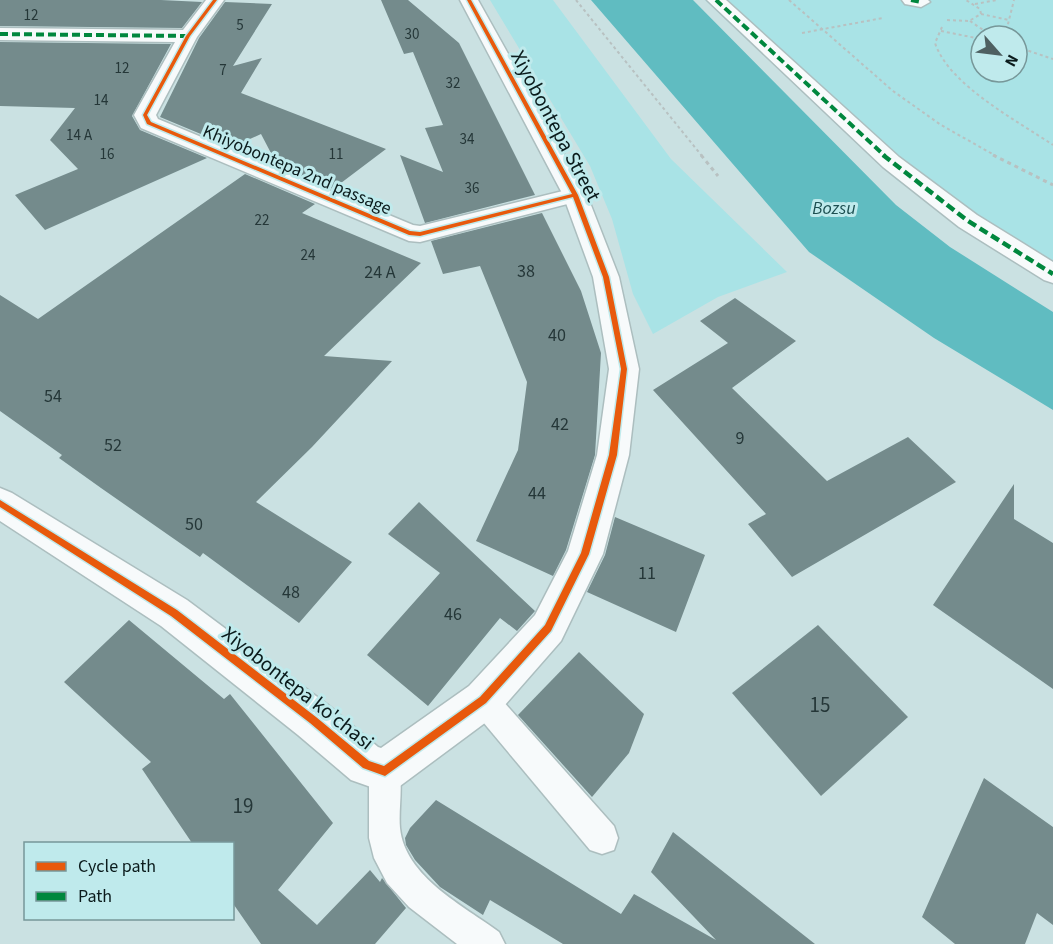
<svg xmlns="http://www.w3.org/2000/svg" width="1053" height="944" viewBox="0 0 1053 944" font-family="'Source Sans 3',sans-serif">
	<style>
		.green { fill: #a9e3e6; fill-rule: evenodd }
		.water { fill: #60bcc1 }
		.building { fill: #748b8c }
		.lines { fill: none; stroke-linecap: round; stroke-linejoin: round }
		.lane-casing { stroke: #acbebf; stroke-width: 3 }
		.street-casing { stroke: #acbebf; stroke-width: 3 }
		.secondary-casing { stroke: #acbebf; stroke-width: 3 }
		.path-far1 { stroke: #b8c1c1; stroke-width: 2; stroke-dasharray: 3 3; stroke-linecap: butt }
		.path { stroke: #b8c1c1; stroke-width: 3; stroke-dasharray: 4 4; stroke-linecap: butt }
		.lane { fill: #f7fafb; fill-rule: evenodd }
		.street { fill: #f7fafb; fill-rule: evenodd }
		.secondary { fill: #f7fafb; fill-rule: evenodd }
		.quiet-far1 { stroke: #00873e; stroke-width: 4; stroke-dasharray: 8 4; stroke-linecap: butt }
		.quiet { stroke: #00873e; stroke-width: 4.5; stroke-dasharray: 9 4.5; stroke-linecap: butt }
		.cycleway-casing { stroke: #bfeaec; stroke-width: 3 }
		.cycleway { fill: #e8590c; fill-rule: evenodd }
		.labels { text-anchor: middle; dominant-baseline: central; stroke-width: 6; stroke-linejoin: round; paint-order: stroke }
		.far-number-label { font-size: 15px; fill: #253738 }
		.far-street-label { font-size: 18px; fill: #0b1b1c; stroke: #bfeaec }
		.far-water-label { font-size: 18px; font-style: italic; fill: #1c4f51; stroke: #bfeaec }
		.number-label { font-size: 18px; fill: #253738 }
		.street-label { font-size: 21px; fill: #0b1b1c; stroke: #bfeaec }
		.near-number-label { font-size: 21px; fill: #253738 }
	</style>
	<rect width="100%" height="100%" fill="#cae1e2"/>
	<!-- green -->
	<g class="green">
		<polygon points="490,0 553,0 671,159 787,272 718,297 653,334 633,294 612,219 590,166"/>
		<path d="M705 0H1053V281L951 220 897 180ZM981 36H1017V72H981Z"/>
	</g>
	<!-- water -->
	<polygon class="water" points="591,0 693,0 896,205 950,247 1053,312 1053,410 934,338 809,252"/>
	<!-- building -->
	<g class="building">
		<polygon points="0,0 161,0 202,2 182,28 0,26"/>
		<polygon points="381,0 408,0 459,43 535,195 425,223 400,155 443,172 425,128 443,125 413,52 404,54"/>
		<polygon points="225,2 272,4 233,66 262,58 241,93 386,149 333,189 264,161 272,155 261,134 232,147 160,117 199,38"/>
		<polygon points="0,42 171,44 132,116 140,130 207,158 45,230 15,195 78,169 50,140 75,108 0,106"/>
		<polygon points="245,174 315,204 302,213 421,263 324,356 392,361 312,447 256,502 352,562 299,623 203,553 200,557 101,488 59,458 62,455 0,411 0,295 38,319"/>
		<polygon points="542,213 581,291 601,353 595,455 566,550 553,576 476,541 518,450 527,382 480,266 443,274 431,241"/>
		<polygon points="735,298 796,341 732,388 827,481 908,437 956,482 792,577 748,524 766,514 653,390 728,343 700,321"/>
		<polygon points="1014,484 1014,519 1053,543 1053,689 933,605"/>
		<polygon points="419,502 535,611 517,631 500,618 428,706 367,655 440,573 388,534"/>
		<polygon points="615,517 705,555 676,632 587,592 605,555"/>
		<polygon points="129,620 224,699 230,694 333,823 278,890 317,925 370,870 380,882 382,878 406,908 375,944 261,944 232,902 232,843 192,843 142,769 151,762 64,682"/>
		<polygon points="818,625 908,717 821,796 732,693"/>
		<polygon points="579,652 644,714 629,753 592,797 518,715"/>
		<polygon points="984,778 1053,827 1053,925 1037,913 1025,944 955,944 922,917"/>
		<polygon points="436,800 621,914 634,894 716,940 651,872 673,832 815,944 563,944 490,900 483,915 440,887 415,860 406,845 405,838 410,828"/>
	</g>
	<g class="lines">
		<!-- lane casing -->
		<g class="lane-casing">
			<g id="lane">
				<polygon points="483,685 493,690 614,826 618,838 614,850 602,854 590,850 473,710 468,700 473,690"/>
				<path d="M385 755 396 760C405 781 398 806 400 828 405 877 464 906 499 932L505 944H457L409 907 387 883 374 858 369 838V771L374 760Z"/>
			</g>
		</g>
		<!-- street casing -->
		<g class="street-casing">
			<g id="street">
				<polygon points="206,0 224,0 197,37 156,115 158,119 413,225 420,226 575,188 583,190 587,195 583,200 420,242 409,241 141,128 134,115 175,42 0,40 0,28 183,30"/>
				<polygon points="707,0 726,0 899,157 977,215 1053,262 1053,283 1044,280 959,227 883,167"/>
				<polygon points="902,0 928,0 930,2 921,7 905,4"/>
			</g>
		</g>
		<!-- secondary casing -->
		<g class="secondary-casing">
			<polygon id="secondary" points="460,0 478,0 587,195 619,277 639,369 629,455 603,554 561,641 497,714 400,786 385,792 351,780 298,735 161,626 0,521 0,488 12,493 187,600 328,705 378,747 381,748 469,686 535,615 568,551 597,455 609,369 593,277 563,195"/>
		</g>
		<!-- path-far1 -->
		<g class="path-far1">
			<polyline points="576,0 702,156"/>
			<polyline points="789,0 893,91 941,125 996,156"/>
			<polyline points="975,4 997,0"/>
			<polyline points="981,14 1009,20"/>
			<polyline points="947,20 969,21 981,14 980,9 966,0"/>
			<polyline points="970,21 992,36"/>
			<path d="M942 27 935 43C949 85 1016 120 1053 145"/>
			<polyline points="941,31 981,39"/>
			<polyline points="802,33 883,18"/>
			<polyline points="1005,36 1014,0"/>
			<polyline points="1017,47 1053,59"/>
		</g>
		<!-- path -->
		<g class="path">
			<polyline points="701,155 718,176"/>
			<polyline points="993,155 1053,185"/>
		</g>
		<!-- lane -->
		<use href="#lane" class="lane"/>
		<!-- street -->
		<use href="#street" class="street"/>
		<!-- secondary -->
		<use href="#secondary" class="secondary"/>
		<!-- quiet-far1 -->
		<g class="quiet-far1">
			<polyline points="716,0 885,156"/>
			<polyline points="911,0 921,2"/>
			<polyline points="0,34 188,36"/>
		</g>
		<!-- quiet -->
		<polyline class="quiet" points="883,155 968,221 1053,274"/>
		<!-- cycleway casing -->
		<g class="cycleway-casing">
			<polygon id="cycleway" points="213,0 217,0 190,36 147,115 151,122 410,231 420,232 572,194 467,0 471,0 578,195 609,277 627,369 617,455 589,554 551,631 486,703 385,776 363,768 310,723 171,616 0,507 0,500 177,610 316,717 369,761 384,766 480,697 545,625 581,553 609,455 621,369 603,277 573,197 420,236 409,235 147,124 143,115 186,36"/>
		</g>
		<!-- cycleway -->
		<use href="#cycleway" class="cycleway"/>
	</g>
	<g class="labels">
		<!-- far-number labels -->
		<g class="far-number-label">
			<text x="31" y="15">12</text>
			<text x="240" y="25">5</text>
			<text x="412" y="34">30</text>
			<text x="122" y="68">12</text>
			<text x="223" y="70">7</text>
			<text x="453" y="83">32</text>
			<text x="101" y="100">14</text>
			<text x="79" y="135">14 A</text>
			<text x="467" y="139">34</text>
			<text x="107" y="154">16</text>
			<text x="336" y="154">11</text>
			<text x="472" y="188">36</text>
			<text x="262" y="220">22</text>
			<text x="308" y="255">24</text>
		</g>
		<!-- far-street labels -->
		<g class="far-street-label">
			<text transform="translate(297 170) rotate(23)">Khiyobontepa 2nd passage</text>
		</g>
		<!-- far-water labels -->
		<g class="far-water-label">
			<text x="834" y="208">Bozsu</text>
		</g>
		<!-- number labels -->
		<g class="number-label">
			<text x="526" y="271">38</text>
			<text x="380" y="272">24 A</text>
			<text x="557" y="335">40</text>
			<text x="53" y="396">54</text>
			<text x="560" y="424">42</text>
			<text x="740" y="438">9</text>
			<text x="113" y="445">52</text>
			<text x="537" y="493">44</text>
			<text x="194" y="524">50</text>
			<text x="647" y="573">11</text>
			<text x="291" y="592">48</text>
			<text x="453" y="614">46</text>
		</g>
		<!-- street labels -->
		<g class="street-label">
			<text transform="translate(556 126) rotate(62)">Xiyobontepa Street</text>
			<text transform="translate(298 688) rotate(38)">Xiyobontepa ko'chasi</text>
		</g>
		<!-- near-number labels -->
		<g class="near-number-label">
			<text x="820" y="705">15</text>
			<text x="243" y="806">19</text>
		</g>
	</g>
	<!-- legend -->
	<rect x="24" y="842" width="210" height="78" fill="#bfeaec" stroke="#779799" stroke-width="1.5"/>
	<rect x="36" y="862" width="30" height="9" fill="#e8590c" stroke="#779799" stroke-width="1.5"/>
	<text x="78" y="872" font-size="18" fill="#0b1b1c">Cycle path</text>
	<rect x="36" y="892" width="30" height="9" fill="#00873e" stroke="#779799" stroke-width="1.5"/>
	<text x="78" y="902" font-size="18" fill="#0b1b1c">Path</text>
	<!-- north arrow -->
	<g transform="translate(999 54) rotate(118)"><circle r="28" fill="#bfeaec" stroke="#779799" stroke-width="1.5"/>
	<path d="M0-4.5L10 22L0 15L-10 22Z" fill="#4e6061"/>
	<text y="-9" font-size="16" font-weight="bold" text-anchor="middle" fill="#0b1b1c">N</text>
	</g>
</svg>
